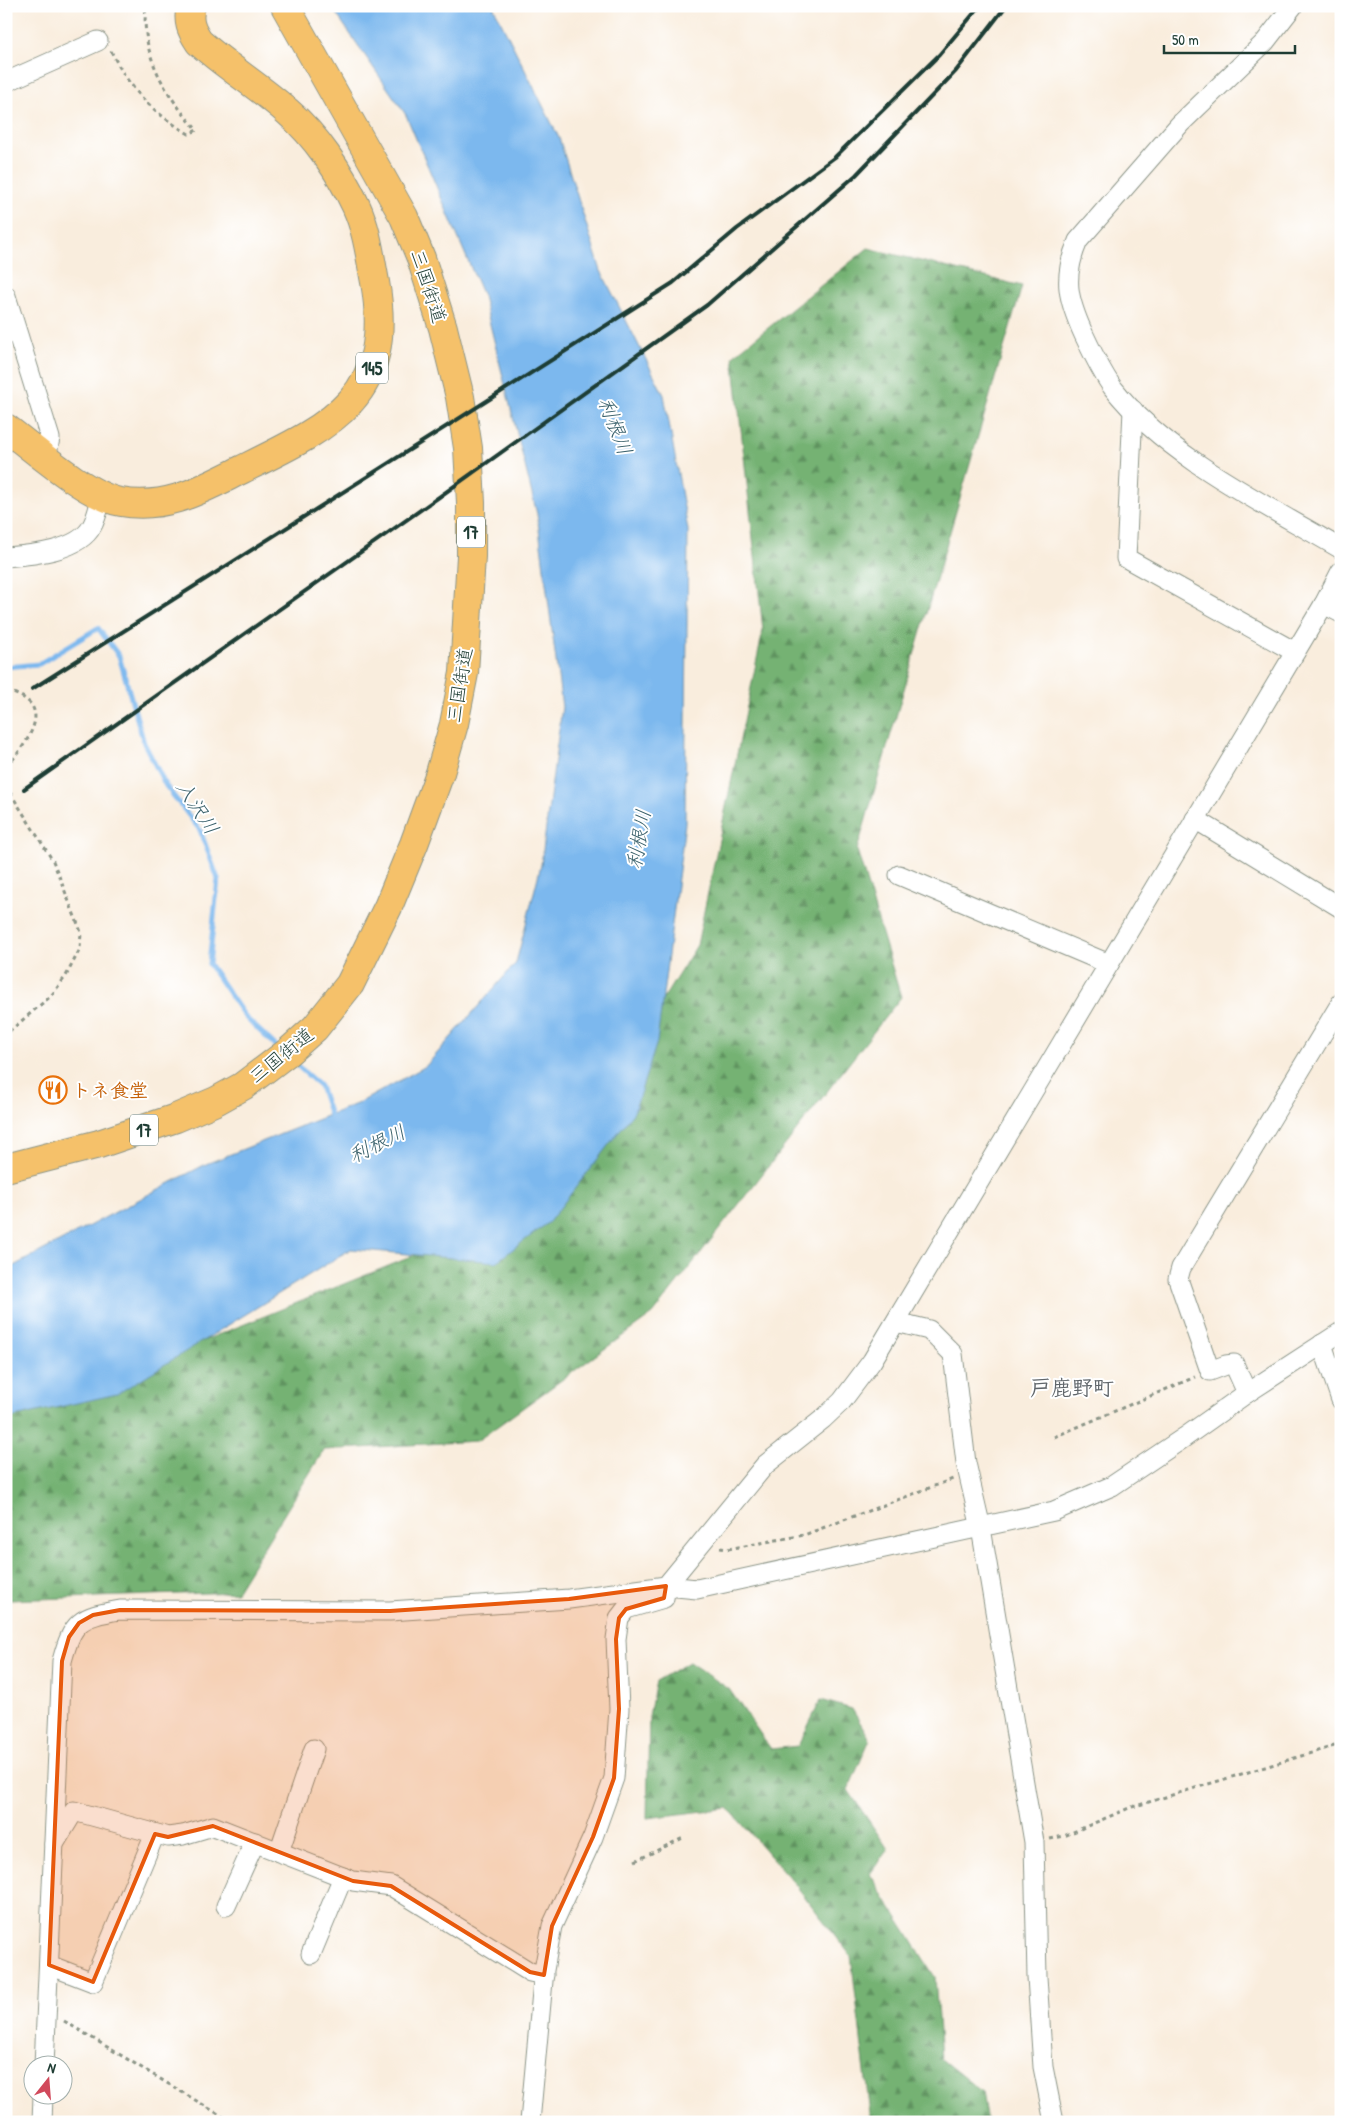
<svg xmlns="http://www.w3.org/2000/svg" width="1347" height="2128" viewBox="0 0 1347 2128" font-family="'Patrick Hand','Klee One',sans-serif">
	<style>
		.forest { fill: url(#forest-firs); stroke: #4a7854 }
		.water { fill: #7bb8ee; stroke: #4d7a91 }
		.lines { fill: none; stroke-linecap: round; stroke-linejoin: round }
		.stream { stroke: #7bb8ee; stroke-width: 5 }
		.street-casing { stroke: #8c9588; stroke-width: 21 }
		.highway-casing { stroke: #8c9588; stroke-width: 30 }
		.path { stroke: #8c9588; stroke-width: 3; stroke-dasharray: 4 4; stroke-linecap: butt }
		.street { stroke: #fff; stroke-width: 19 }
		.highway { stroke: #f5c16b; stroke-width: 28 }
		.rail { stroke: #1f3d34; stroke-width: 4 }
		.marked { fill: #e8590c; fill-opacity: 0.2; stroke: #e8590c; stroke-width: 4; stroke-linejoin: round }
		.labels { text-anchor: middle; dominant-baseline: central; stroke-width: 4; stroke-linejoin: round; paint-order: stroke }
		.shield { fill: #fff; stroke: #627771; stroke-width: 1 }
		.shield-label { font-size: 18px; font-weight: bold; fill: #1f3d34 }
		.street-label { font-size: 19px; fill: #1f3d34; stroke: #fff }
		.food-label { font-size: 19px; font-weight: bold; fill: #c56008; stroke: #fff; text-anchor: start }
		.water-label { font-size: 20px; font-style: italic; fill: #3b626c; stroke: #fff }
		.quarter-label { font-size: 21px; font-weight: bold; fill: #60666b; stroke: #fff }
	</style>
	<defs>
		<pattern id="forest-firs" width="22" height="20" patternUnits="userSpaceOnUse" patternTransform="scale(1.25)"><rect width="22" height="20" fill="#74b273"/><path d="M5 1l3.5 6h-7zM16 11l3.5 6h-7z" fill="#5f925f"/></pattern>
	</defs>
	<rect width="100%" height="100%" fill="#fff"/>
	<filter id="ink" filterUnits="userSpaceOnUse"><feTurbulence type="fractalNoise" baseFrequency=".02" numOctaves="2"/><feDisplacementMap in="SourceGraphic" scale="10" xChannelSelector="R" yChannelSelector="G"/><feConvolveMatrix kernelMatrix="1 2 1 2 8 2 1 2 1" color-interpolation-filters="sRGB"/></filter>
	<filter id="wash" filterUnits="userSpaceOnUse"><feTurbulence type="fractalNoise" baseFrequency=".0096" numOctaves="4" result="noise"/><feDisplacementMap in="SourceGraphic" scale="20" xChannelSelector="R" yChannelSelector="G"/><feGaussianBlur stdDeviation="1.12" result="paint"/><feColorMatrix in="noise" values="0 0 0 0 0 0 0 0 0 0 0 0 0 0 0 0 0 1.4 0 .05"/><feComposite in="paint" operator="in"/></filter>
	<g filter="url(#wash)">
		<rect width="100%" height="100%" fill="#f9eddd"/>
		<!-- forest -->
		<g class="forest">
			<polygon points="868,248 1022,286 857,850 901,997 653,1314 477,1441 324,1450 236,1592 9,1600 6,1609 6,1418 12,1418 532,1208 697,945 763,630 733,356"/>
			<polygon points="689,1662 729,1689 771,1749 798,1746 821,1700 852,1709 870,1739 848,1790 888,1849 870,1874 935,1977 941,2059 982,2092 987,2122 871,2122 851,1956 794,1883 728,1808 647,1818 649,1716 656,1681"/>
		</g>
		<!-- water -->
		<polygon class="water" points="331,6 493,6 559,138 601,271 664,395 688,530 685,823 657,1042 634,1112 549,1222 496,1262 351,1249 117,1394 6,1419 6,1270 206,1164 359,1103 426,1066 516,963 541,865 562,707 537,514 483,296 406,115"/>
		<g class="lines">
			<!-- stream -->
			<g class="stream">
				<polyline points="6,667 39,664 98,628 119,656 144,743 166,786 200,830 218,879 209,964 245,1017 279,1049"/>
				<polyline points="291,1060 320,1086 332,1121"/>
			</g>
		</g>
	</g>
	<g filter="url(#ink)">
		<g class="lines">
			<!-- street casing -->
			<g class="street-casing">
				<g id="street">
					<path d="M1293 6 1265 42 1180 124 1078 241C1062 278 1068 300 1084 335 1092 352 1102 373 1113 388 1168 458 1265 504 1341 549"/>
					<polyline points="6,82 98,41"/>
					<polyline points="6,296 50,438 46,459"/>
					<polyline points="1133,410 1126,558 1295,652"/>
					<path d="M6 557C32 555 79 551 92 526 97 517 99 505 102 496"/>
					<polyline points="1324,604 1341,613"/>
					<polyline points="1195,819 1341,908"/>
					<polyline points="899,875 1109,964"/>
					<polyline points="896,1322 929,1330 953,1354 966,1463 981,1528 1034,1842 1037,1977 1043,2067 1054,2122"/>
					<polyline points="1322,1344 1341,1400"/>
					<polyline points="1247,1393 1234,1364 1226,1365 1210,1371 1178,1279 1181,1268 1341,1003"/>
					<polyline points="54,1844 74,1811 168,1837 183,1835 213,1826 353,1881 391,1886 530,1972 544,1975"/>
					<polyline points="279,1852 314,1749"/>
					<polyline points="226,1906 255,1842"/>
					<polyline points="311,1954 343,1877"/>
					<polyline points="49,1965 93,1982 155,1834"/>
					<path d="M44 2066 62 1661C73 1621 79 1617 120 1610L390 1611 569 1599 666 1586 765 1465 823 1419 842 1401 872 1361 1324 604 1341 571"/>
					<polyline points="42,2122 43,2096"/>
					<polyline points="530,2122 544,1970 552,1926 593,1837 614,1778 619,1709 616,1639 619,1618 626,1609 664,1598 666,1586 697,1589 1054,1511 1112,1486 1185,1437 1247,1393 1341,1332"/>
				</g>
			</g>
			<!-- highway casing -->
			<g class="highway-casing">
				<g id="highway">
					<path d="M6 428C34 449 88 497 121 502 168 510 202 489 243 469 333 425 395 396 375 282 370 256 367 230 356 206 340 172 316 136 288 112 260 87 227 67 199 42 191 30 187 21 191 6"/>
					<polyline points="6,1168 99,1144 176,1118 216,1101 243,1086 288,1052 315,1028 350,984 388,907 414,844 440,773 454,724 464,673 471,556 471,503 468,448 460,397 443,328 421,258 404,217 285,6"/>
				</g>
			</g>
			<!-- path -->
			<g class="path">
				<path d="M111 51C130 90 152 112 189 134L197 130C166 95 140 55 146 6"/>
				<path d="M6 691C59 704 27 742 6 768"/>
				<polyline points="6,786 53,861 81,932 80,949 66,976 51,996 6,1034"/>
				<polyline points="1054,1437 1195,1377"/>
				<polyline points="720,1548 728,1549 804,1535 953,1479"/>
				<polyline points="1050,1839 1064,1836 1129,1808 1341,1744"/>
				<polyline points="635,1861 685,1837"/>
				<polyline points="64,2021 225,2118 240,2122"/>
			</g>
			<!-- street -->
			<use href="#street" class="street"/>
			<!-- highway -->
			<use href="#highway" class="highway"/>
			<!-- rail -->
			<g class="rail">
				<polyline points="32,689 673,283 737,229 835,157 939,55 980,6"/>
				<polyline points="24,789 439,497 707,305 856,175 956,71 1006,6"/>
			</g>
		</g>
	</g>
	<!-- marked area -->
	<path class="marked" d="M666 1586 664 1598 626 1609 619 1618 616 1639 619 1709 614 1778 593 1837 552 1926 544 1975 530 1972 391 1886 353 1881 213 1826 168 1837 155 1834 93 1982 49 1965 62 1661 69 1637 79 1623 93 1615 120 1610 390 1611 569 1599Z"/>
	<!-- icons -->
	<defs>
		<g id="restaurant-ring" transform="scale(1.4375)"><circle r="9.5" fill="#fff" stroke="#e8710a" stroke-width="1.5"/><path d="M-5-6h1v4h1v-4h1v4h1v-4h1v5L-1.5 .5V6h-2V.5L-5-1ZM5-6V6H3V1.5H1.5Q1.5-4 5-6Z" fill="#e8710a"/></g>
	</defs>
	<g fill-rule="evenodd">
		<use href="#restaurant-ring" x="53" y="1090"/>
	</g>
	<g class="labels">
		<!-- shield labels -->
		<g class="shield">
			<rect x="356" y="352.5" width="32" height="31" rx="4"/>
			<rect x="457" y="516.5" width="28" height="31" rx="4"/>
			<rect x="130" y="1114.5" width="28" height="31" rx="4"/>
		</g>
		<g class="shield-label">
			<text x="372" y="368">145</text>
			<text x="471" y="532">17</text>
			<text x="144" y="1130">17</text>
		</g>
		<!-- street labels -->
		<g class="street-label">
			<text transform="translate(429 286) rotate(72)">三国街道</text>
			<text transform="translate(459 685) rotate(-81)">三国街道</text>
			<text transform="translate(281 1055) rotate(-39)">三国街道</text>
		</g>
		<!-- food labels -->
		<g class="food-label">
			<text x="72" y="1090">トネ食堂</text>
		</g>
		<!-- water labels -->
		<g class="water-label">
			<text transform="translate(616 426) rotate(69)">利根川</text>
			<text transform="translate(198 807) rotate(57)">入沢川</text>
			<text transform="translate(638 839) rotate(-80)">利根川</text>
			<text transform="translate(377 1143) rotate(-26)">利根川</text>
		</g>
		<!-- quarter labels -->
		<g class="quarter-label">
			<text x="1072" y="1387">戸鹿野町</text>
		</g>
	</g>
	<!-- margin -->
	<rect width="1347" height="2128" fill="none" stroke="#fff" stroke-width="25"/>
	<!-- north arrow -->
	<g transform="translate(48 2080) rotate(17)"><circle r="24" fill="#ffffff" stroke="#a5b1ae"/>
	<path d="M0-4L9 19L0 12L-9 19Z" fill="#d1495b"/>
	<text y="-8" font-size="14" font-weight="bold" text-anchor="middle" fill="#1f3d34">N</text>
	</g>
	<!-- scale -->
	<path d="M1164 45v8h131v-8" fill="none" stroke="#1f3d34" stroke-width="2.5"/>
	<text x="1172" y="45" font-size="15" fill="#1f3d34" stroke="#ffffff" stroke-width="4" paint-order="stroke">50 m</text>
</svg>
